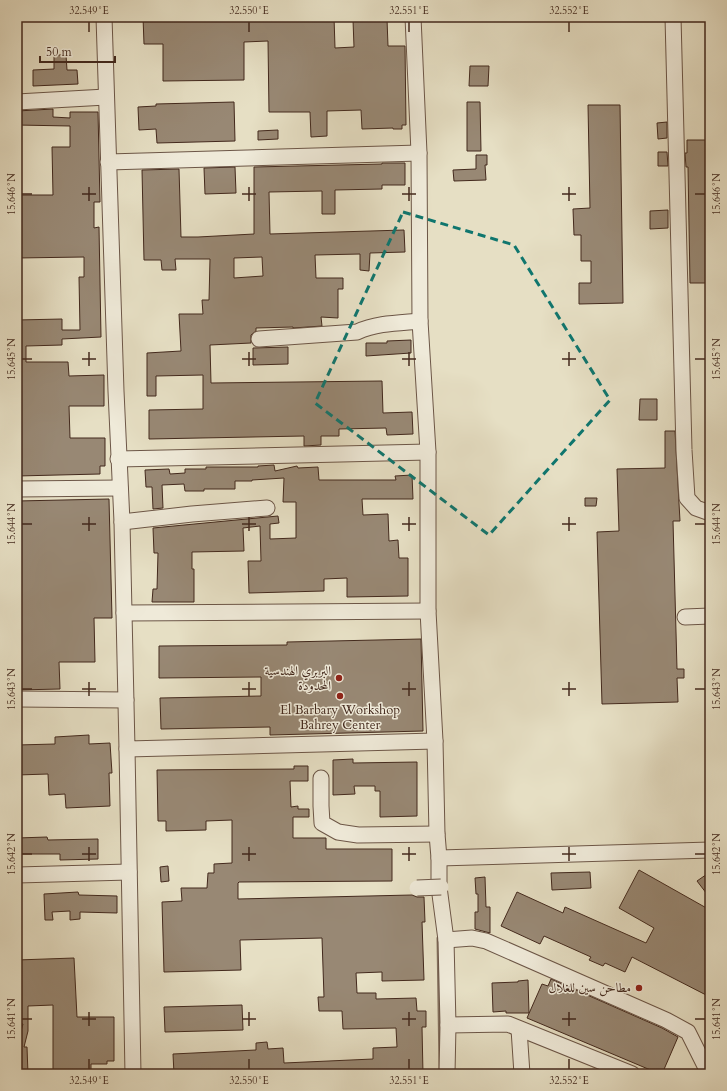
<svg xmlns="http://www.w3.org/2000/svg" width="727" height="1091" viewBox="0 0 727 1091" font-family="Cardo,Amiri,serif">
	<style>
		.lines { fill: none; stroke-linecap: round; stroke-linejoin: round }
		.stream { stroke: #84715f; stroke-width: 3 }
		.building { fill: #988874; stroke: #43291d; fill-rule: evenodd }
		.minor-casing { stroke: #6c5647; stroke-width: 17 }
		.minor { stroke: #efead9; stroke-width: 15 }
		.minor-bridge-casing { stroke: #6c5647; stroke-width: 17; stroke-linecap: butt }
		.minor-bridge { stroke: #efead9; stroke-width: 15 }
		.marked { fill: none; stroke: #0f766e; stroke-width: 3; stroke-dasharray: 8 5; stroke-linejoin: round }
		.ticks { fill: none; stroke: #43291d; stroke-width: 1.5 }
		.poi-dot { fill: #8f2418; stroke: #efead9; stroke-width: 1.5 }
		.labels { text-anchor: middle; dominant-baseline: central; stroke-width: 3; stroke-linejoin: round; paint-order: stroke }
		.poi-label { font-size: 13px; fill: #43291d; stroke: #efead9; text-anchor: end }
		.neatline { fill: none; stroke: #43291d; stroke-width: 1.5 }
		.ticks-label { font-size: 10px; text-anchor: middle; fill: #43291d }
	</style>
	<rect width="100%" height="100%" fill="#e6dfc4"/>
	<filter id="stains"><feTurbulence type="fractalNoise" baseFrequency=".005" numOctaves="4"/><feColorMatrix values="0 0 0 0 .2 0 0 0 0 .09 0 0 0 0 .02 0 0 0 .5 -.17"/></filter>
	<radialGradient id="worn" r=".72"><stop offset=".6" stop-color="#630" stop-opacity="0"/><stop offset="1" stop-color="#630" stop-opacity=".3"/></radialGradient>
	<g class="lines">
		<!-- stream -->
		<polyline class="stream" points="438,938 440,1070"/>
	</g>
	<!-- building -->
	<g class="building">
		<polygon points="143,17 334,17 335,48 354,47 353,20 387,19 388,46 405,46 406,125 402,125 402,129 393,129 393,128 362,129 361,110 327,111 327,136 311,137 310,112 269,112 268,41 244,42 244,80 163,81 163,44 144,44"/>
		<polygon points="54,55 66,55 67,70 77,70 78,84 33,86 33,70 54,69"/>
		<polygon points="470,66 489,66 488,86 469,86"/>
		<polygon points="234,102 235,141 157,143 156,129 139,130 138,107 156,106 156,104"/>
		<polygon points="467,102 480,102 481,151 467,151"/>
		<polygon points="588,105 620,105 623,303 579,304 579,283 591,283 591,261 581,261 581,235 574,235 573,209 590,208"/>
		<polygon points="53,109 53,117 70,118 70,112 98,112 100,202 94,202 94,228 99,227 101,337 62,339 62,345 26,346 26,362 68,362 69,376 104,375 104,406 69,406 70,438 105,438 105,466 100,466 100,474 17,476 17,320 62,319 62,330 80,330 79,277 84,277 84,257 17,258 17,195 53,195 52,147 70,147 70,126 17,125 17,111"/>
		<polygon points="667,122 667,138 658,139 657,123"/>
		<polygon points="278,130 278,139 258,140 258,131"/>
		<polygon points="687,140 710,140 710,283 690,283 688,167 686,167 685,153 687,153"/>
		<polygon points="658,152 667,152 668,166 658,166"/>
		<polygon points="476,155 487,155 487,165 485,165 486,180 454,181 453,170 476,169"/>
		<path d="M382 163H405V185H382V189L335 190V214H322V191L269 192 270 234 404 230 405 252 370 253 369 271 360 270V254L315 255 316 278H343V289H338V318L321 317 322 326 293 328V327L256 328V331L251 335V343L210 345 211 383 382 381 383 413 412 412 413 434 387 435 386 428 339 429V436H321V445L304 446V436L149 439V410L203 409V375L156 376V396H147V353L181 351 179 314H203L202 300H209L210 259H175L176 270H162L161 260H144L142 170 179 169 181 237H198L254 234V167L382 164ZM262 257 263 276 234 278V258Z"/>
		<polygon points="235,167 236,193 205,194 204,168"/>
		<polygon points="668,210 668,228 650,229 650,211"/>
		<polygon points="411,340 411,353 366,356 366,343 387,343 387,341"/>
		<polygon points="288,347 288,364 253,365 253,348"/>
		<polygon points="640,399 657,399 657,420 639,420"/>
		<polygon points="665,431 675,431 680,521 673,521 677,669 684,669 684,678 677,678 678,702 602,704 597,532 619,531 617,469 665,468"/>
		<polygon points="274,465 275,471 297,466 298,468 318,467 319,480 396,480 395,476 412,475 413,499 362,499 363,515 388,514 389,541 398,540 399,558 408,558 408,596 347,597 347,578 324,579 324,591 249,593 248,561 261,561 260,526 243,528 244,551 192,552 192,569 194,569 194,602 152,602 153,589 157,589 158,553 154,553 153,528 278,516 279,523 270,524 270,539 296,538 296,502 283,502 284,478 252,480 252,481 235,481 235,489 204,489 204,491 185,491 184,484 162,485 163,508 153,509 152,487 146,487 145,470 169,469 170,474 185,473 185,469 206,469 206,467 258,467 258,466"/>
		<polygon points="585,498 597,498 596,506 585,506"/>
		<polygon points="109,499 112,618 94,618 95,662 59,662 60,689 17,690 17,501"/>
		<polygon points="421,639 423,731 270,735 270,727 161,729 160,698 261,696 261,677 159,678 159,646 287,645 287,642"/>
		<polygon points="89,735 89,744 110,743 112,773 109,773 110,806 66,808 65,794 49,795 48,774 17,775 17,745 55,744 55,737"/>
		<polygon points="353,759 353,763 417,762 417,816 380,817 380,791 375,791 375,786 354,786 355,794 333,795 333,760"/>
		<polygon points="294,766 308,766 308,781 290,781 291,807 298,806 298,809 309,809 309,817 293,817 293,838 326,838 326,849 392,849 392,881 239,882 238,883 238,899 412,895 417,897 424,897 425,922 422,922 424,980 382,981 382,972 356,973 357,993 376,993 376,999 416,998 417,1011 426,1011 426,1027 422,1027 423,1074 174,1074 173,1054 256,1050 256,1043 267,1042 268,1049 283,1048 284,1063 373,1059 373,1048 397,1047 396,1028 343,1029 342,1011 319,1011 318,997 324,997 322,938 240,940 241,970 164,972 162,902 182,901 181,888 207,888 208,873 214,873 214,864 232,863 232,820 206,821 206,830 166,831 166,821 158,821 157,770 294,769"/>
		<polygon points="47,837 48,840 98,839 98,859 60,860 60,854 17,854 17,838"/>
		<polygon points="168,866 169,881 161,882 160,867"/>
		<polygon points="639,870 710,910 710,997 632,957 625,972 605,963 603,966 589,960 591,957 544,936 540,944 501,926 517,892 563,913 565,907 646,943 654,928 619,908"/>
		<polygon points="590,872 591,888 552,890 551,873"/>
		<polygon points="710,872 710,898 697,881"/>
		<polygon points="485,877 486,907 490,907 490,933 475,929 475,912 478,912 478,894 476,894 475,878"/>
		<polygon points="78,892 79,895 117,896 117,913 80,912 80,919 70,920 70,911 52,912 53,920 45,920 44,894"/>
		<polygon points="74,958 77,1017 114,1017 114,1061 107,1061 107,1064 91,1064 91,1074 53,1074 53,1005 28,1006 28,1031 24,1047 27,1047 28,1074 17,1074 17,1045 23,1024 17,1024 17,960"/>
		<polygon points="551,979 662,1028 678,1037 662,1074 660,1074 527,1018 542,984 548,986"/>
		<polygon points="528,980 529,1013 506,1013 506,1011 493,1012 492,983 518,982 518,981"/>
		<polygon points="242,1005 243,1030 165,1032 164,1007"/>
	</g>
	<g class="lines">
		<!-- minor casing -->
		<g class="minor-casing">
			<g id="minor">
				<polyline points="104,17 116,391 122,522 127,749 435,741"/>
				<polyline points="413,17 419,153 420,321 428,452 428,611 435,741 437,834 439,858 439,887 446,940 448,1025 447,1074"/>
				<polyline points="673,17 684,450 687,498 696,508 710,513"/>
				<polyline points="17,102 106,97"/>
				<polyline points="108,162 419,153"/>
				<path d="M259 339 357 332C377 323 398 323 420 321"/>
				<polyline points="118,459 428,452"/>
				<polyline points="17,489 120,488"/>
				<polyline points="122,522 192,514 267,508"/>
				<polyline points="124,613 428,611"/>
				<polyline points="685,617 710,616"/>
				<polyline points="17,699 126,700"/>
				<polyline points="127,749 133,1074"/>
				<polyline points="321,778 321,806 322,823 338,832 358,835 437,834"/>
				<polyline points="439,858 710,850"/>
				<polyline points="17,875 129,872"/>
				<polyline points="446,940 472,938 486,941 666,1020 688,1032 709,1074"/>
				<polyline points="448,1025 508,1024 632,1074"/>
				<polyline points="519,1029 522,1074"/>
			</g>
		</g>
		<!-- minor -->
		<use href="#minor" class="minor"/>
		<!-- minor-bridge casing -->
		<g class="minor-bridge-casing">
			<polyline id="minor-bridge" points="417,888 441,887"/>
		</g>
		<!-- minor-bridge -->
		<use href="#minor-bridge" class="minor-bridge"/>
	</g>
	<!-- marked area -->
	<path class="marked" d="M403 212 514 245 610 400 489 535 315 403Z"/>
	<!-- ticks -->
	<path class="ticks" d="M89 22V32M249 22V32M409 22V32M569 22V32M89 187V201M249 187V201M409 187V201M569 187V201M22 194H32M82 194H96M242 194H256M402 194H416M562 194H576M695 194H705M89 352V366M249 352V366M409 352V366M569 352V366M22 359H32M82 359H96M242 359H256M402 359H416M562 359H576M695 359H705M89 517V531M249 517V531M409 517V531M569 517V531M22 524H32M82 524H96M242 524H256M402 524H416M562 524H576M695 524H705M89 682V696M249 682V696M409 682V696M569 682V696M22 689H32M82 689H96M242 689H256M402 689H416M562 689H576M695 689H705M89 847V861M249 847V861M409 847V861M569 847V861M22 854H32M82 854H96M242 854H256M402 854H416M562 854H576M695 854H705M89 1012V1026M249 1012V1026M409 1012V1026M569 1012V1026M22 1019H32M82 1019H96M242 1019H256M402 1019H416M562 1019H576M695 1019H705M89 1059V1069M249 1059V1069M409 1059V1069M569 1059V1069"/>
	<!-- markers -->
	<g class="poi-dot">
		<circle cx="339" cy="678" r="4"/>
		<circle cx="340" cy="696" r="4"/>
		<circle cx="639" cy="988" r="4"/>
	</g>
	<g class="labels">
		<!-- poi labels -->
		<g class="poi-label">
			<text x="331" y="671">البربري الهندسية<tspan x="331" dy="15">المحدودة</tspan></text>
			<text x="340" y="710" text-anchor="middle">El Barbary Workshop<tspan x="340" dy="15">Bahrey Center</tspan></text>
			<text x="631" y="988">مطاحن سين للغلال</text>
		</g>
	</g>
	<!-- margin -->
	<rect width="727" height="1091" fill="none" stroke="#e6dfc4" stroke-width="44"/>
	<!-- scale -->
	<path d="M40 56v6h75v-6" fill="none" stroke="#43291d" stroke-width="2"/>
	<text x="46" y="56" font-size="12" fill="#43291d" stroke="#efead9" stroke-width="3" paint-order="stroke">50 m</text>
	<rect x="22" y="22" width="683" height="1047" class="neatline"/>
	<g class="ticks-label">
		<text x="89" y="14">32.549°E</text>
		<text x="249" y="14">32.550°E</text>
		<text x="409" y="14">32.551°E</text>
		<text x="569" y="14">32.552°E</text>
		<text transform="translate(11 194) rotate(-90)" y="4">15.646°N</text>
		<text transform="translate(716 194) rotate(-90)" y="4">15.646°N</text>
		<text transform="translate(11 359) rotate(-90)" y="4">15.645°N</text>
		<text transform="translate(716 359) rotate(-90)" y="4">15.645°N</text>
		<text transform="translate(11 524) rotate(-90)" y="4">15.644°N</text>
		<text transform="translate(716 524) rotate(-90)" y="4">15.644°N</text>
		<text transform="translate(11 689) rotate(-90)" y="4">15.643°N</text>
		<text transform="translate(716 689) rotate(-90)" y="4">15.643°N</text>
		<text transform="translate(11 854) rotate(-90)" y="4">15.642°N</text>
		<text transform="translate(716 854) rotate(-90)" y="4">15.642°N</text>
		<text transform="translate(11 1019) rotate(-90)" y="4">15.641°N</text>
		<text transform="translate(716 1019) rotate(-90)" y="4">15.641°N</text>
		<text x="89" y="1084">32.549°E</text>
		<text x="249" y="1084">32.550°E</text>
		<text x="409" y="1084">32.551°E</text>
		<text x="569" y="1084">32.552°E</text>
	</g>
	<rect width="100%" height="100%" filter="url(#stains)"/>
	<rect width="100%" height="100%" fill="url(#worn)"/>
</svg>
